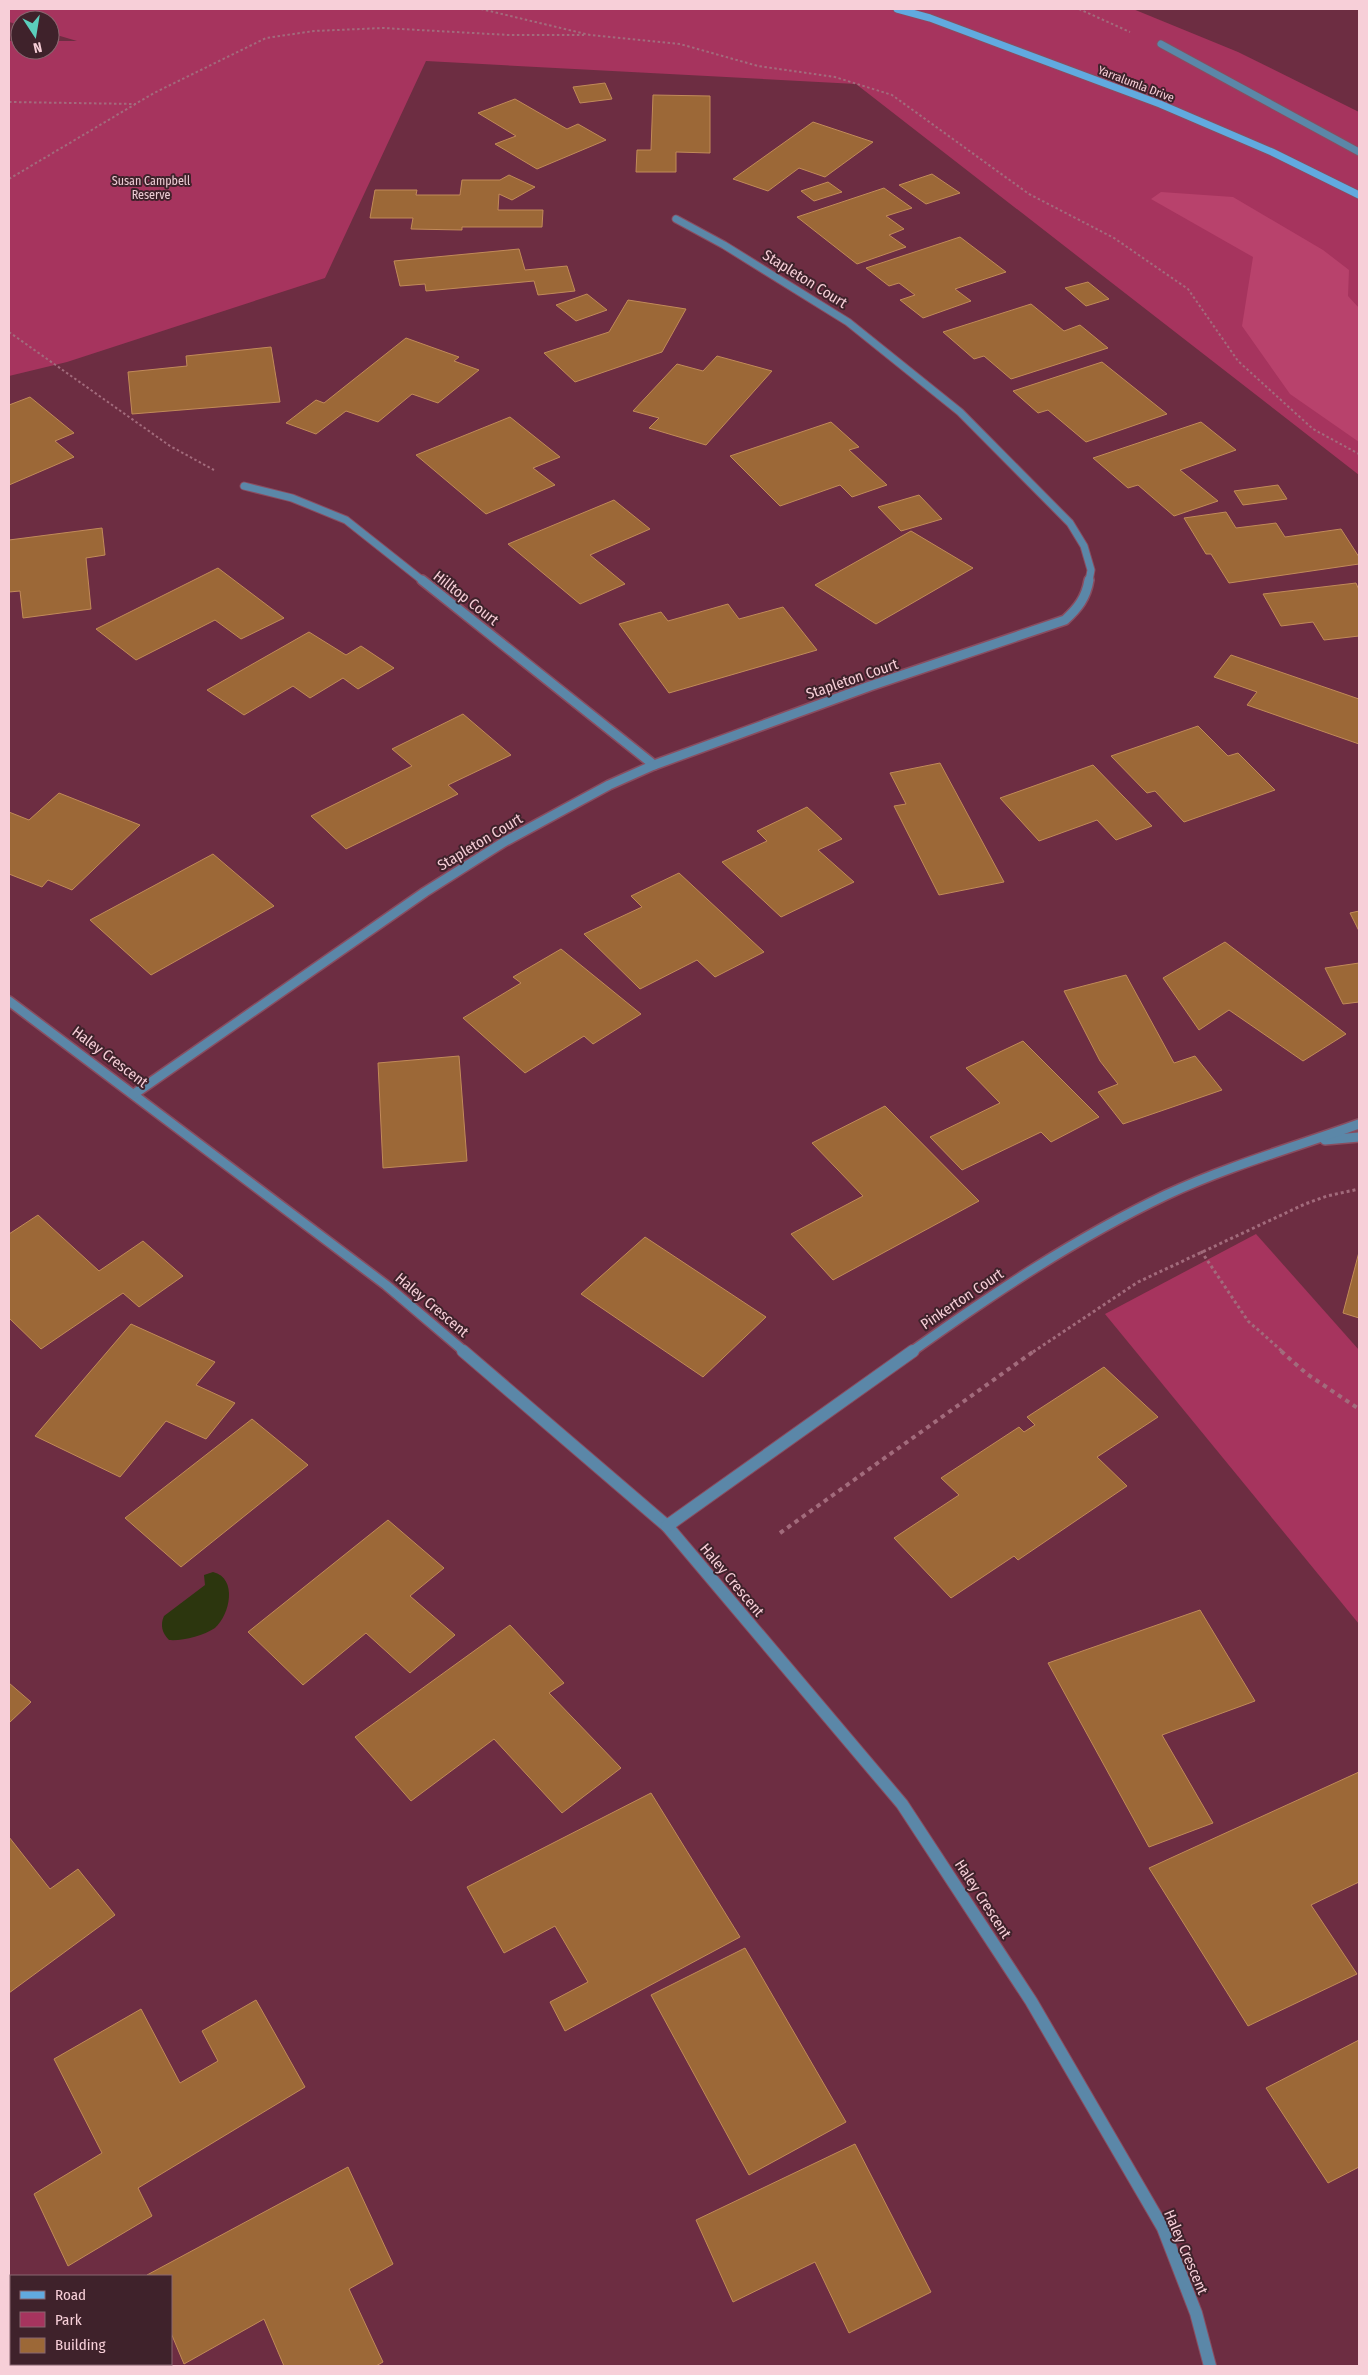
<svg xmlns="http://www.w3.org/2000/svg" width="1368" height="2375" viewBox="0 0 1368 2375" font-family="'Fira Sans Condensed',sans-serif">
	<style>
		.green { fill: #a6345e }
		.forest { fill: #b8426c }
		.water { fill: #2c360e }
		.building { fill: #9c6837; stroke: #c18a59 }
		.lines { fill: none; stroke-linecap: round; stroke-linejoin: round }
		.street-far2-casing { stroke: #894d60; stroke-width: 9 }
		.street-far1-casing { stroke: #894d60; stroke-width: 12 }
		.street-casing { stroke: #894d60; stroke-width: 14 }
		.secondary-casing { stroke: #894d60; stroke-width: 9 }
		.path-far2 { stroke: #a26b7c; stroke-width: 2; stroke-dasharray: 2.5 2.5; stroke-linecap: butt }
		.path-far1 { stroke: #a26b7c; stroke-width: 3; stroke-dasharray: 3 3; stroke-linecap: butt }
		.path { stroke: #a26b7c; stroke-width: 4; stroke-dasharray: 4.5 4.5; stroke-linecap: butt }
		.street-far2 { stroke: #5b87a8; stroke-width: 7 }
		.street-far1 { stroke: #5b87a8; stroke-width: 9 }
		.street { stroke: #5b87a8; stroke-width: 12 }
		.secondary { stroke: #61aadf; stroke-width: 7 }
		.labels { text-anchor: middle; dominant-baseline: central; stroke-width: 4; stroke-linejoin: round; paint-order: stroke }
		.far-street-label { font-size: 12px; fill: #f7cfd8; stroke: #3f222b }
		.far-park-label { font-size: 12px; fill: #edcdd5; stroke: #3f222b }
		.street-label { font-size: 15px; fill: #f7cfd8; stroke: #3f222b }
	</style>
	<rect width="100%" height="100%" fill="#6d2d42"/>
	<!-- green -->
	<g class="green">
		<polygon points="9,9 1133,9 1238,52 1359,112 1359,475 856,84 426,61 325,278 67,362 9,376 9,41 20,41 20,50 50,50 50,41 77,41 50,33 50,20 20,20 20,25 9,22"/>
		<polygon points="1256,1234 1359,1350 1359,1624 1105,1314"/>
	</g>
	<!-- forest -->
	<polygon class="forest" points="1161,192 1233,197 1323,250 1349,270 1348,296 1359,308 1359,442 1290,394 1242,326 1253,257 1151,199"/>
	<!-- water -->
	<path class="water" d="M213 1572C238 1578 230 1615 215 1628 203 1636 183 1641 169 1640 162 1633 160 1625 164 1616L205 1585 204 1575Z"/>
	<!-- building -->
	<g class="building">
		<polygon points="605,83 612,99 580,103 573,87"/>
		<polygon points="653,95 710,96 710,153 676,152 676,172 636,172 637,150 651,150"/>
		<polygon points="515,99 567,129 578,124 606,140 537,169 495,144 516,136 478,113"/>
		<polygon points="813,122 873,142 825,177 799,168 768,191 733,179"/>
		<polygon points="932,174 960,193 926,204 899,185"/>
		<polygon points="509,175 535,187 512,200 499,194 498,210 543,210 542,227 462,227 462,230 411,229 413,218 370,218 375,190 417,190 416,195 460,195 462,180 500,180"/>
		<polygon points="828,182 842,192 814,201 801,191"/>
		<polygon points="884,188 912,208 886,216 904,229 889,235 906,247 857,264 797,217"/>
		<polygon points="960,237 1006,272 955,289 971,301 923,318 900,300 915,295 899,283 889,286 866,268"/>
		<polygon points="519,249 525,270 567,266 575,291 538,295 534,281 426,291 425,284 400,286 394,261"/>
		<polygon points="1088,282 1109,299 1086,306 1065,288"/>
		<polygon points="587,294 607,310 576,321 556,305"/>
		<polygon points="628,300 686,309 662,352 575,382 544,353 609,332"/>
		<polygon points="1031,304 1064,331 1080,325 1108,348 1011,379 984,356 974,359 943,332"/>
		<polygon points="406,338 459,357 454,361 479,370 438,403 412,394 378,422 346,411 316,434 286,423 316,400 324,403"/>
		<polygon points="271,347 280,402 132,414 128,372 187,366 186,356"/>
		<polygon points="717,356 772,371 706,445 649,428 659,418 633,411 677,364 703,371"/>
		<polygon points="1102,362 1167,414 1086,442 1048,410 1038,413 1013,391"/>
		<polygon points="30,397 74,433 55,441 74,457 9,485 9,405"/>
		<polygon points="510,417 560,457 533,468 555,485 486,514 416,455"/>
		<polygon points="831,422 859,447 849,450 887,485 852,497 840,485 780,506 730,456"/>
		<polygon points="1201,422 1236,450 1180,470 1218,501 1174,516 1138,485 1128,488 1093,458"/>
		<polygon points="1278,485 1287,499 1243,505 1234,491"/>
		<polygon points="919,495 942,519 901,531 878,507"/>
		<polygon points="614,500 650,529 590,555 625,584 580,604 508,544"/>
		<polygon points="1226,512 1236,528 1276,523 1285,537 1341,529 1359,557 1359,564 1229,583 1211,554 1206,554 1184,518"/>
		<polygon points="102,528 105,555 86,558 91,609 23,618 20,591 9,592 9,540"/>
		<polygon points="911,531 973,568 876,624 815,585"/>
		<polygon points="218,568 284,618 241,639 215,620 136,660 96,629"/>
		<polygon points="1356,583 1359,590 1359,636 1324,640 1313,622 1281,626 1263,594"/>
		<polygon points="728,604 739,619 783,607 817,650 669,693 619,624 661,612 668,621"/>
		<polygon points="309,632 346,655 361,646 394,668 358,689 343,678 310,698 293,686 244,715 207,690"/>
		<polygon points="1231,655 1359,699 1359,744 1247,705 1257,692 1214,677"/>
		<polygon points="463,714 511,755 448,785 458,794 346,849 311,816 412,766 392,749"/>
		<polygon points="1198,726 1228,756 1238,753 1275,790 1184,822 1155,791 1147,793 1111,756"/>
		<polygon points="940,763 1004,882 939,895 894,806 906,804 890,773"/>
		<polygon points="1093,765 1152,826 1116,840 1097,820 1039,841 1000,798"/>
		<polygon points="59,793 140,825 72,890 48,880 42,887 9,874 9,812 29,820"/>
		<polygon points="807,807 842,839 818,850 854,882 781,917 722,862 767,841 757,831"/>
		<polygon points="213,854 274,906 151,975 90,920"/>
		<polygon points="679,873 764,952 715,977 697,960 640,989 584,934 642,907 631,896"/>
		<polygon points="1359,911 1359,931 1350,913"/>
		<polygon points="1225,942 1346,1034 1303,1061 1229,1010 1199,1030 1163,978"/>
		<polygon points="561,949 641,1014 593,1044 584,1036 525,1073 463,1018 521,983 513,977"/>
		<polygon points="1359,963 1359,1002 1343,1004 1325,968"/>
		<polygon points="1126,975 1174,1063 1195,1056 1222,1090 1123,1124 1098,1092 1118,1084 1100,1061 1064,991"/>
		<polygon points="1023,1041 1099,1117 1051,1142 1041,1132 962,1170 930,1137 1000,1103 966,1068"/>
		<polygon points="459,1056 467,1161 383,1168 378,1063"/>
		<polygon points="885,1106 979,1201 833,1280 791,1234 863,1196 812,1143"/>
		<polygon points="38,1215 99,1271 143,1241 183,1276 139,1307 123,1293 41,1349 9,1318 9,1234"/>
		<polygon points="645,1237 766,1317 703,1377 581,1294"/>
		<polygon points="1359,1252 1359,1318 1343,1313"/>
		<polygon points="131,1324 215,1362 196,1385 235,1403 206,1439 166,1421 120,1477 35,1436"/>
		<polygon points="1104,1367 1158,1417 1097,1457 1127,1486 1018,1560 1014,1556 951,1598 894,1538 959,1495 941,1478 1019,1427 1024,1432 1035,1425 1027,1417"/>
		<polygon points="252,1419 308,1465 181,1567 125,1518"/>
		<polygon points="388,1520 444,1568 410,1596 455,1635 410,1673 366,1633 303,1685 248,1632"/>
		<polygon points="1200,1610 1255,1701 1162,1735 1213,1823 1149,1847 1048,1663"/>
		<polygon points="510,1625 564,1683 549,1693 621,1768 562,1813 494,1739 411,1801 355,1737"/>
		<polygon points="9,1683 31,1702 9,1723"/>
		<polygon points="1359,1772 1359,1882 1311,1905 1357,1974 1248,2026 1149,1868"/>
		<polygon points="651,1793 740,1937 565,2031 550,2002 588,1982 555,1926 504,1953 467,1887"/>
		<polygon points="9,1837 50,1889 78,1869 115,1915 9,1993"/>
		<polygon points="745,1948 846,2122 749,2175 651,1995"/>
		<polygon points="256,2000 305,2087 138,2188 152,2216 68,2266 34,2194 102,2153 54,2059 141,2009 180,2083 218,2061 202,2031"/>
		<polygon points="1359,2040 1359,2167 1328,2183 1266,2088"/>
		<polygon points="855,2144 931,2292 849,2333 815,2262 733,2302 696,2220"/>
		<polygon points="348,2167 393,2264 349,2289 383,2362 376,2366 284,2366 264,2319 184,2364 171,2333 171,2276 147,2275"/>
	</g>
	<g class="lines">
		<!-- street-far2 casing -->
		<g class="street-far2-casing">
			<g id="street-far2">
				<polyline points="1161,44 1359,152"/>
				<polyline points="676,219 724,245 848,322 960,412 1070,523 1084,546 1091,570 1089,581"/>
				<polyline points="244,486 292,498 346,520 423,581"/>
			</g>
		</g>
		<!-- street-far1 casing -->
		<g class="street-far1-casing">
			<g id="street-far1">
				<polyline points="422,580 654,765"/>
				<polyline points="9,1001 386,1285 465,1352"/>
				<path d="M134 1094 425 892 504 842 609 785 654 765 870 686 1065 620C1078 608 1086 598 1089 580"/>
				<polyline points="1325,1140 1359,1137"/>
				<path d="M911 1352C992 1294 1076 1238 1166 1195 1228 1166 1295 1147 1359 1124"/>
			</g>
		</g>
		<!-- street casing -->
		<g class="street-casing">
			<g id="street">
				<polyline points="463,1351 667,1526 902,1804 1031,2001 1163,2228 1196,2313 1210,2366"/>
				<polyline points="667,1526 913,1351"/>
			</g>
		</g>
		<!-- secondary casing -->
		<g class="secondary-casing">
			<polyline id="secondary" points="897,9 930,18 1160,104 1272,152 1359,195"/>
		</g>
		<!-- path-far2 -->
		<g class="path-far2">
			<polyline points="481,9 590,35 680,44 758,66 835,77 892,95 1029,194 1114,238 1188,289 1238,361 1313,429 1359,454"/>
			<polyline points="1079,9 1130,32"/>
			<polyline points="9,102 136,104"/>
			<polyline points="9,179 154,93 266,38 314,31 383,28 509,35 584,35"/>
			<polyline points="9,332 170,446 214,470"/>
		</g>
		<!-- path-far1 -->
		<g class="path-far1">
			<polyline points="1201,1251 1248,1321 1283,1352"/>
			<polyline points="1033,1352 1138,1282 1305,1204 1327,1196 1359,1189"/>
		</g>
		<!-- path -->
		<g class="path">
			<polyline points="1281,1351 1307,1374 1359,1409"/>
			<polyline points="780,1533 1034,1351"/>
		</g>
		<!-- street-far2 -->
		<use href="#street-far2" class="street-far2"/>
		<!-- street-far1 -->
		<use href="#street-far1" class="street-far1"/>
		<!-- street -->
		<use href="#street" class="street"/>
		<!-- secondary -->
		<use href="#secondary" class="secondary"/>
	</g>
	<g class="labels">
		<!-- far-street labels -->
		<g class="far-street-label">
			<text transform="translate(1136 84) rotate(21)">Yarralumla Drive</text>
		</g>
		<!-- far-park labels -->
		<g class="far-park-label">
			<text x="151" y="181">Susan Campbell<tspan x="151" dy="14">Reserve</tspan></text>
		</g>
		<!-- street labels -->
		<g class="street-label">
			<text transform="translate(805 279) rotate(32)">Stapleton Court</text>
			<text transform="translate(466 598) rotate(38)">Hilltop Court</text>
			<text transform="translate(852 679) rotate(-19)">Stapleton Court</text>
			<text transform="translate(480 842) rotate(-31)">Stapleton Court</text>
			<text transform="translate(110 1057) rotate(37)">Haley Crescent</text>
			<text transform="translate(962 1299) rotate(-34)">Pinkerton Court</text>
			<text transform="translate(432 1305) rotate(40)">Haley Crescent</text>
			<text transform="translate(732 1580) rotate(50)">Haley Crescent</text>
			<text transform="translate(983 1899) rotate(57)">Haley Crescent</text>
			<text transform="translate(1186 2252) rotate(67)">Haley Crescent</text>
		</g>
	</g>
	<!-- border -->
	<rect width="1368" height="2375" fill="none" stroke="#f7cfd8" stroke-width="20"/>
	<!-- legend -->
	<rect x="10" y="2275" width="162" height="90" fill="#3f222b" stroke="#896770"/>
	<rect x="20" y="2291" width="25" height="8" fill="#61aadf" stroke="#896770"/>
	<text x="55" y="2300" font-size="15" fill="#f7cfd8">Road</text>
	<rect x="20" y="2312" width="25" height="15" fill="#a6345e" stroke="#896770"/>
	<text x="55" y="2325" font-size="15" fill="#f7cfd8">Park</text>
	<rect x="20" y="2338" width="25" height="15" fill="#9c6837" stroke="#896770"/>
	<text x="55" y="2350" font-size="15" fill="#f7cfd8">Building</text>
	<!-- north arrow -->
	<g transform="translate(35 35) rotate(168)"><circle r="24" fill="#3f222b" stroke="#896770"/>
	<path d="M0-4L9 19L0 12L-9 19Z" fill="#5bcebc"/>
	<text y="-8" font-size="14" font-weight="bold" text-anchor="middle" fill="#f7cfd8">N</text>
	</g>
</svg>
